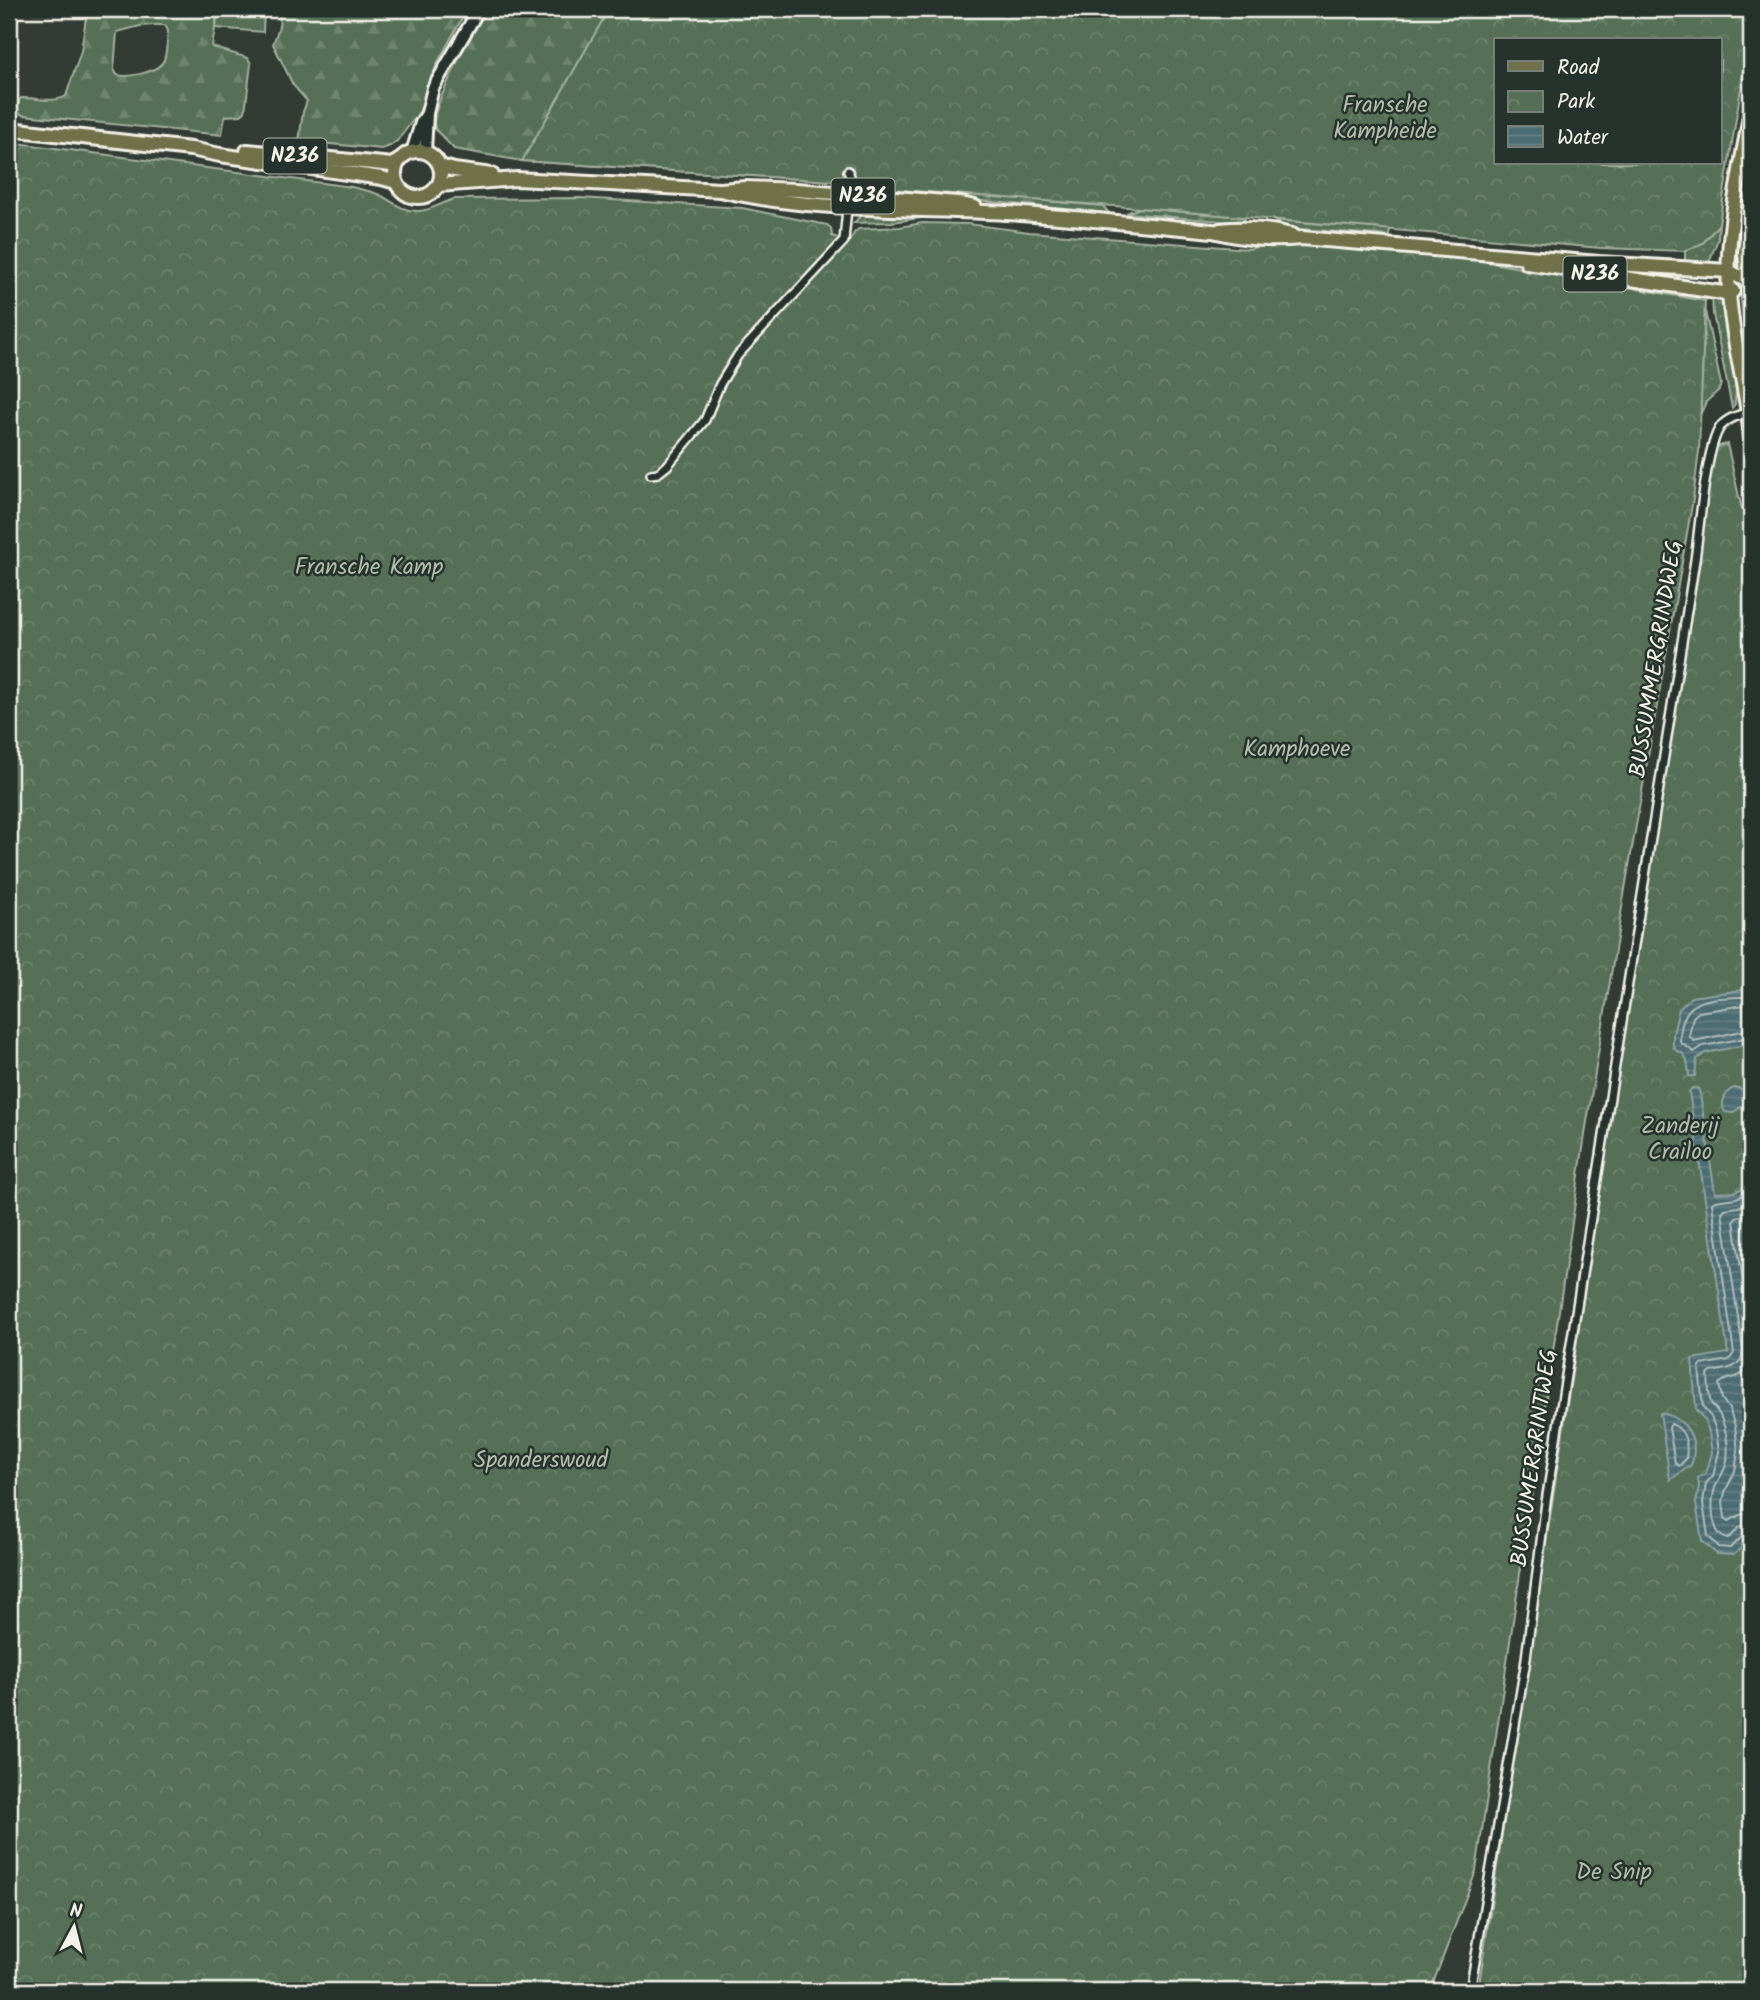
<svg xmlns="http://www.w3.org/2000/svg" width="1760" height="2000" viewBox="0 0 1760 2000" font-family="Kalam,sans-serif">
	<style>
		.grass { fill: url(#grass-dots); stroke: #a4b09f; stroke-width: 2 }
		.forest { fill: url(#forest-firs); stroke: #a4b09f; stroke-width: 2; fill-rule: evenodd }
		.park { fill: url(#park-crowns); stroke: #a4b09f; stroke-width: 2; fill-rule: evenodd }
		.pitch { fill: #546f56; stroke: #a4b09f; stroke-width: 2 }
		.water { fill: url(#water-rules); stroke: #8fa1a1; stroke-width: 2 }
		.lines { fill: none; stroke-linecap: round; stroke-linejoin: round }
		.shore { stroke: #b0bcb9; stroke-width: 2 }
		.minor-casing { stroke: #f4f1e8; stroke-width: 12 }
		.secondary-casing { stroke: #f4f1e8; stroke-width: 16 }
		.primary-casing { stroke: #f4f1e8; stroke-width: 18 }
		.minor { stroke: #26332d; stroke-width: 7 }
		.secondary { stroke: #26332d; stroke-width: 10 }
		.primary { stroke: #70704a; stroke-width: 12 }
		.labels { text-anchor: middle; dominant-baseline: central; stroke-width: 5; stroke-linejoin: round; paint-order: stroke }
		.shield { fill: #26332d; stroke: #b6b8b0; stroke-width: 2 }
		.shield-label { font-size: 21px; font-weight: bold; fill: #f4f1e8 }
		.park-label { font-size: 23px; fill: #b4bdae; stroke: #26332d }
		.street-label { font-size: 23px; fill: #f4f1e8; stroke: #26332d }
	</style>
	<defs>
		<pattern id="grass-dots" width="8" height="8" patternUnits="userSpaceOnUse" patternTransform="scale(1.75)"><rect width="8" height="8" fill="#546f56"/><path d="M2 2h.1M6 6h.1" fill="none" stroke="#6d846e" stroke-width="1.8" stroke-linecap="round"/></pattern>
		<pattern id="forest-firs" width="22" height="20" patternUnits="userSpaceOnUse" patternTransform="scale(1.75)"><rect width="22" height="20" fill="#546f56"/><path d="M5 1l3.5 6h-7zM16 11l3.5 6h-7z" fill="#6d846e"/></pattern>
		<pattern id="park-crowns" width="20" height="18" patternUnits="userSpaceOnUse" patternTransform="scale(1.75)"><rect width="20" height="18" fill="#546f56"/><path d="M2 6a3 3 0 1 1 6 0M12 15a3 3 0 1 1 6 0" fill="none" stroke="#6d846e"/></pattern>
		<pattern id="water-rules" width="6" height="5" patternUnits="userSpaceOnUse" patternTransform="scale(1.75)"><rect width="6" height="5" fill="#4b6c72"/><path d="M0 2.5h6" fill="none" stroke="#668186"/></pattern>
	</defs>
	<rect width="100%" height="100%" fill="#323b34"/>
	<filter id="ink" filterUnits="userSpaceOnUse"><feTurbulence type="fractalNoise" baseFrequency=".0143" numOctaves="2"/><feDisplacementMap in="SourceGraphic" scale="14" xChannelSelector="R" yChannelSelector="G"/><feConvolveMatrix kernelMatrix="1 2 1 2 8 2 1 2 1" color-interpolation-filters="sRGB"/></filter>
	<g filter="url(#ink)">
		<!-- grass -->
		<g class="grass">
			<polygon points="1751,59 1751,88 1736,153"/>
			<polygon points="866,214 936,216 892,222 854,223 860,216"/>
			<polygon points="1719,224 1718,239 1709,262 1685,263 1685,251 1703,243"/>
			<path d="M1442 254C1531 263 1620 278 1708 296L1705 301Z"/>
			<polygon points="1712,295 1718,297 1724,304 1728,314 1727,334 1736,390 1735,404 1732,408 1713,314"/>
			<polygon points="1705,311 1721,384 1719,390 1706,402 1700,415"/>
		</g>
		<!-- forest -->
		<g class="forest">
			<path d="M49 9H218L212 47 248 58 251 64 245 112 241 115 225 116 222 135 23 115 17 112 19 100 21 98C36 97 53 104 66 96L81 51 86 18 83 16ZM155 25H165L168 31C167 40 167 51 164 60 159 72 129 78 117 75L114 69 117 32 140 26Z"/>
			<path d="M276 9H467L437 64 420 111 398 140 390 146 382 149 299 141 303 112 307 101 293 85 273 44C277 33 284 19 276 9Z"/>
			<polygon points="485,9 814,9 831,181 522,161 454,149 435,129 434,124 435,114 441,97 474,26"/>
			<polygon points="964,194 1103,206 1109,213 971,200"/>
			<polygon points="1140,208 1245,217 1244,223 1126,213"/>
			<polygon points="1273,220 1390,229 1389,236 1289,228"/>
		</g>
		<!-- park -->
		<g class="park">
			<path d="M609 9H1751V26L1719 224 1703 243 1685 251 1601 248 1140 208 874 188 863 184 859 178 845 177 831 181 522 161ZM1496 40H1720V163H1496Z"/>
			<path d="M9 142 352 187C361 190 372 191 380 195 392 201 402 211 417 211 430 212 442 202 455 199L580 198 742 208 827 225 831 228 832 236 849 242 855 232 859 229 900 227 922 223 968 224 1029 232 1249 249 1263 245 1307 246 1442 254 1705 301 1699 451 1693 499 1626 883 1586 1128 1476 1871 1430 1991H9Z"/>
			<path d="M1727 444 1751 549V1991H1478C1558 1477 1632 961 1715 447Z"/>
		</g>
		<!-- pitch -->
		<polygon class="pitch" points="218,9 264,9 263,32 216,28"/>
		<!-- water -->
		<g class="water">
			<path d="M1751 989V1044L1705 1053 1697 1059 1695 1076H1689C1688 1066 1688 1053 1677 1051L1673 1047V1034L1679 1009 1691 997Z"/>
			<polygon points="1692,1088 1698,1088 1700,1094 1715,1193 1734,1192 1751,1184 1751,1241 1749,1250 1751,1264 1751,1539 1748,1540 1734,1555 1717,1554 1702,1541 1696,1503 1699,1486 1698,1478 1706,1473 1712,1453 1709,1432 1705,1420 1696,1410 1692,1359 1728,1353 1689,1092"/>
			<path d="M1734 1088H1739L1745 1094 1744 1105 1732 1113 1725 1112C1720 1104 1725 1091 1734 1088Z"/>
			<path d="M1660 1413C1686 1417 1700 1440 1691 1465L1670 1480Z"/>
		</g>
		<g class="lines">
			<!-- shore -->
			<g class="shore">
				<path d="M1751 996C1713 1000 1680 992 1680 1042L1694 1052 1703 1046 1751 1037"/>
				<polyline points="1751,1004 1699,1012 1693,1017 1689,1036 1694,1041 1751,1029"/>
				<polyline points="1751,1192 1736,1198 1715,1201 1712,1203 1734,1353 1729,1360 1701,1365 1699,1368 1703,1407 1711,1417 1716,1430 1719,1452 1713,1476 1706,1483 1703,1503 1708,1536 1719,1547 1730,1548 1744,1535 1751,1533"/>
				<path d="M1751 1202 1738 1207 1725 1209 1722 1212 1743 1350C1742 1369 1727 1369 1711 1372L1708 1375C1709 1384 1708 1395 1711 1403 1712 1405 1717 1410 1718 1412 1726 1425 1729 1445 1727 1460 1725 1473 1717 1480 1714 1491 1711 1505 1711 1536 1728 1539L1740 1527 1751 1524"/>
				<polyline points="1751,1213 1736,1218 1734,1221 1751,1336"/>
				<path d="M1751 1363C1741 1382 1730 1374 1719 1384L1722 1399 1729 1409 1735 1426 1738 1451 1735 1471 1725 1492 1723 1502 1725 1518 1729 1521 1740 1515 1751 1513"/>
				<path d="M1671 1424C1686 1429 1688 1445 1686 1459L1679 1466 1675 1463 1669 1428Z"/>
			</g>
			<!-- minor casing -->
			<g class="minor-casing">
				<g id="minor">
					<polyline points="651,474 658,473 667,466 705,420 720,384 738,355 844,241 850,176 848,171"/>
					<path d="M1470 1991 1525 1666 1546 1502 1695 560C1699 532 1706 444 1721 426 1728 418 1741 414 1751 412"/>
				</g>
			</g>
			<!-- secondary casing -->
			<g class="secondary-casing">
				<g id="secondary">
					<polyline points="412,152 421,123 426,115"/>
					<polyline points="425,152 427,113 433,88 479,9"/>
				</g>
			</g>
			<!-- primary casing -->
			<g class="primary-casing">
				<g id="primary">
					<path d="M1751 111C1741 167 1725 236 1729 293 1732 342 1747 389 1751 438"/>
					<polyline points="9,129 191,149 220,155 382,178 396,182"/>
					<polyline points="247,151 383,164 391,165 399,161"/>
					<circle cx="418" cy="174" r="23"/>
					<polyline points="440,166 454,170 492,175"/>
					<polyline points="438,185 517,179 720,190 745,188 797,190 957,203 975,207"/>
					<path d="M720 190C814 212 910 208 1006 213 1075 217 1144 225 1213 231 1245 239 1269 241 1302 238L1599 263 1729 271 1747 281"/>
					<polyline points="1751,200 1745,252 1751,316"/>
					<path d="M1220 230C1245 227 1268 229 1292 235"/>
					<polyline points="1527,263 1729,294 1733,291"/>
				</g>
			</g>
			<!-- minor -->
			<use href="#minor" class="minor"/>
			<!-- secondary -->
			<use href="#secondary" class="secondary"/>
			<!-- primary -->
			<use href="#primary" class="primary"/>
		</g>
	</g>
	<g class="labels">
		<!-- shield labels -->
		<g class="shield">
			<rect x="263.5" y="138.5" width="63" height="35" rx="5"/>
			<rect x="831.5" y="178.5" width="63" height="35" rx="5"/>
			<rect x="1563.5" y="256.5" width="63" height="35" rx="5"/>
		</g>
		<g class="shield-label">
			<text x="295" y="156">N236</text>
			<text x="863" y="196">N236</text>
			<text x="1595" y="274">N236</text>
		</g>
		<!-- park labels -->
		<g class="park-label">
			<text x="1385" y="106">Fransche<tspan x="1385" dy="26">Kampheide</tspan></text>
			<text x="369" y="568">Fransche Kamp</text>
			<text x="1297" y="750">Kamphoeve</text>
			<text x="1680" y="1127">Zanderij<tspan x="1680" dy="26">Crailoo</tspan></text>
			<text x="541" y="1461">Spanderswoud</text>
			<text x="1614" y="1873">De Snip</text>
		</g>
		<!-- street labels -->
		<g class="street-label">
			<text transform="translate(1657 659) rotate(-81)">BUSSUMMERGRINDWEG</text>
			<text transform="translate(1535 1458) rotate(-82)">BUSSUMERGRINTWEG</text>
		</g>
	</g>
	<!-- margin -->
	<rect width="1760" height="2000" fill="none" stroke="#26332d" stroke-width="35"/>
	<rect x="18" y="18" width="1725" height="1965" fill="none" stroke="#f4f1e8" stroke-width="2.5" filter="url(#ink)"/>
	<!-- legend -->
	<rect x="1494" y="38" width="228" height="126" fill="#26332d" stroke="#787f78" stroke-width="2"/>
	<rect x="1508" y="61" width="35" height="10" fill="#70704a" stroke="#787f78" stroke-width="2"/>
	<text x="1557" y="74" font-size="21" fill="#f4f1e8">Road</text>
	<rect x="1508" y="91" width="35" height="21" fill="url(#park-crowns)" stroke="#787f78" stroke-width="2"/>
	<text x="1557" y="108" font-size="21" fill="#f4f1e8">Park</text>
	<rect x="1508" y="126" width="35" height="21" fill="url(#water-rules)" stroke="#787f78" stroke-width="2"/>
	<text x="1557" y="144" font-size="21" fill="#f4f1e8">Water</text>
	<!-- north arrow -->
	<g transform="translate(74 1927) rotate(7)" stroke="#26332d" stroke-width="5" paint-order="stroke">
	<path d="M0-5L12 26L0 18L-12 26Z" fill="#f4f1e8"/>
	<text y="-10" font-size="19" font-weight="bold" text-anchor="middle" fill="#f4f1e8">N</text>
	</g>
</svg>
